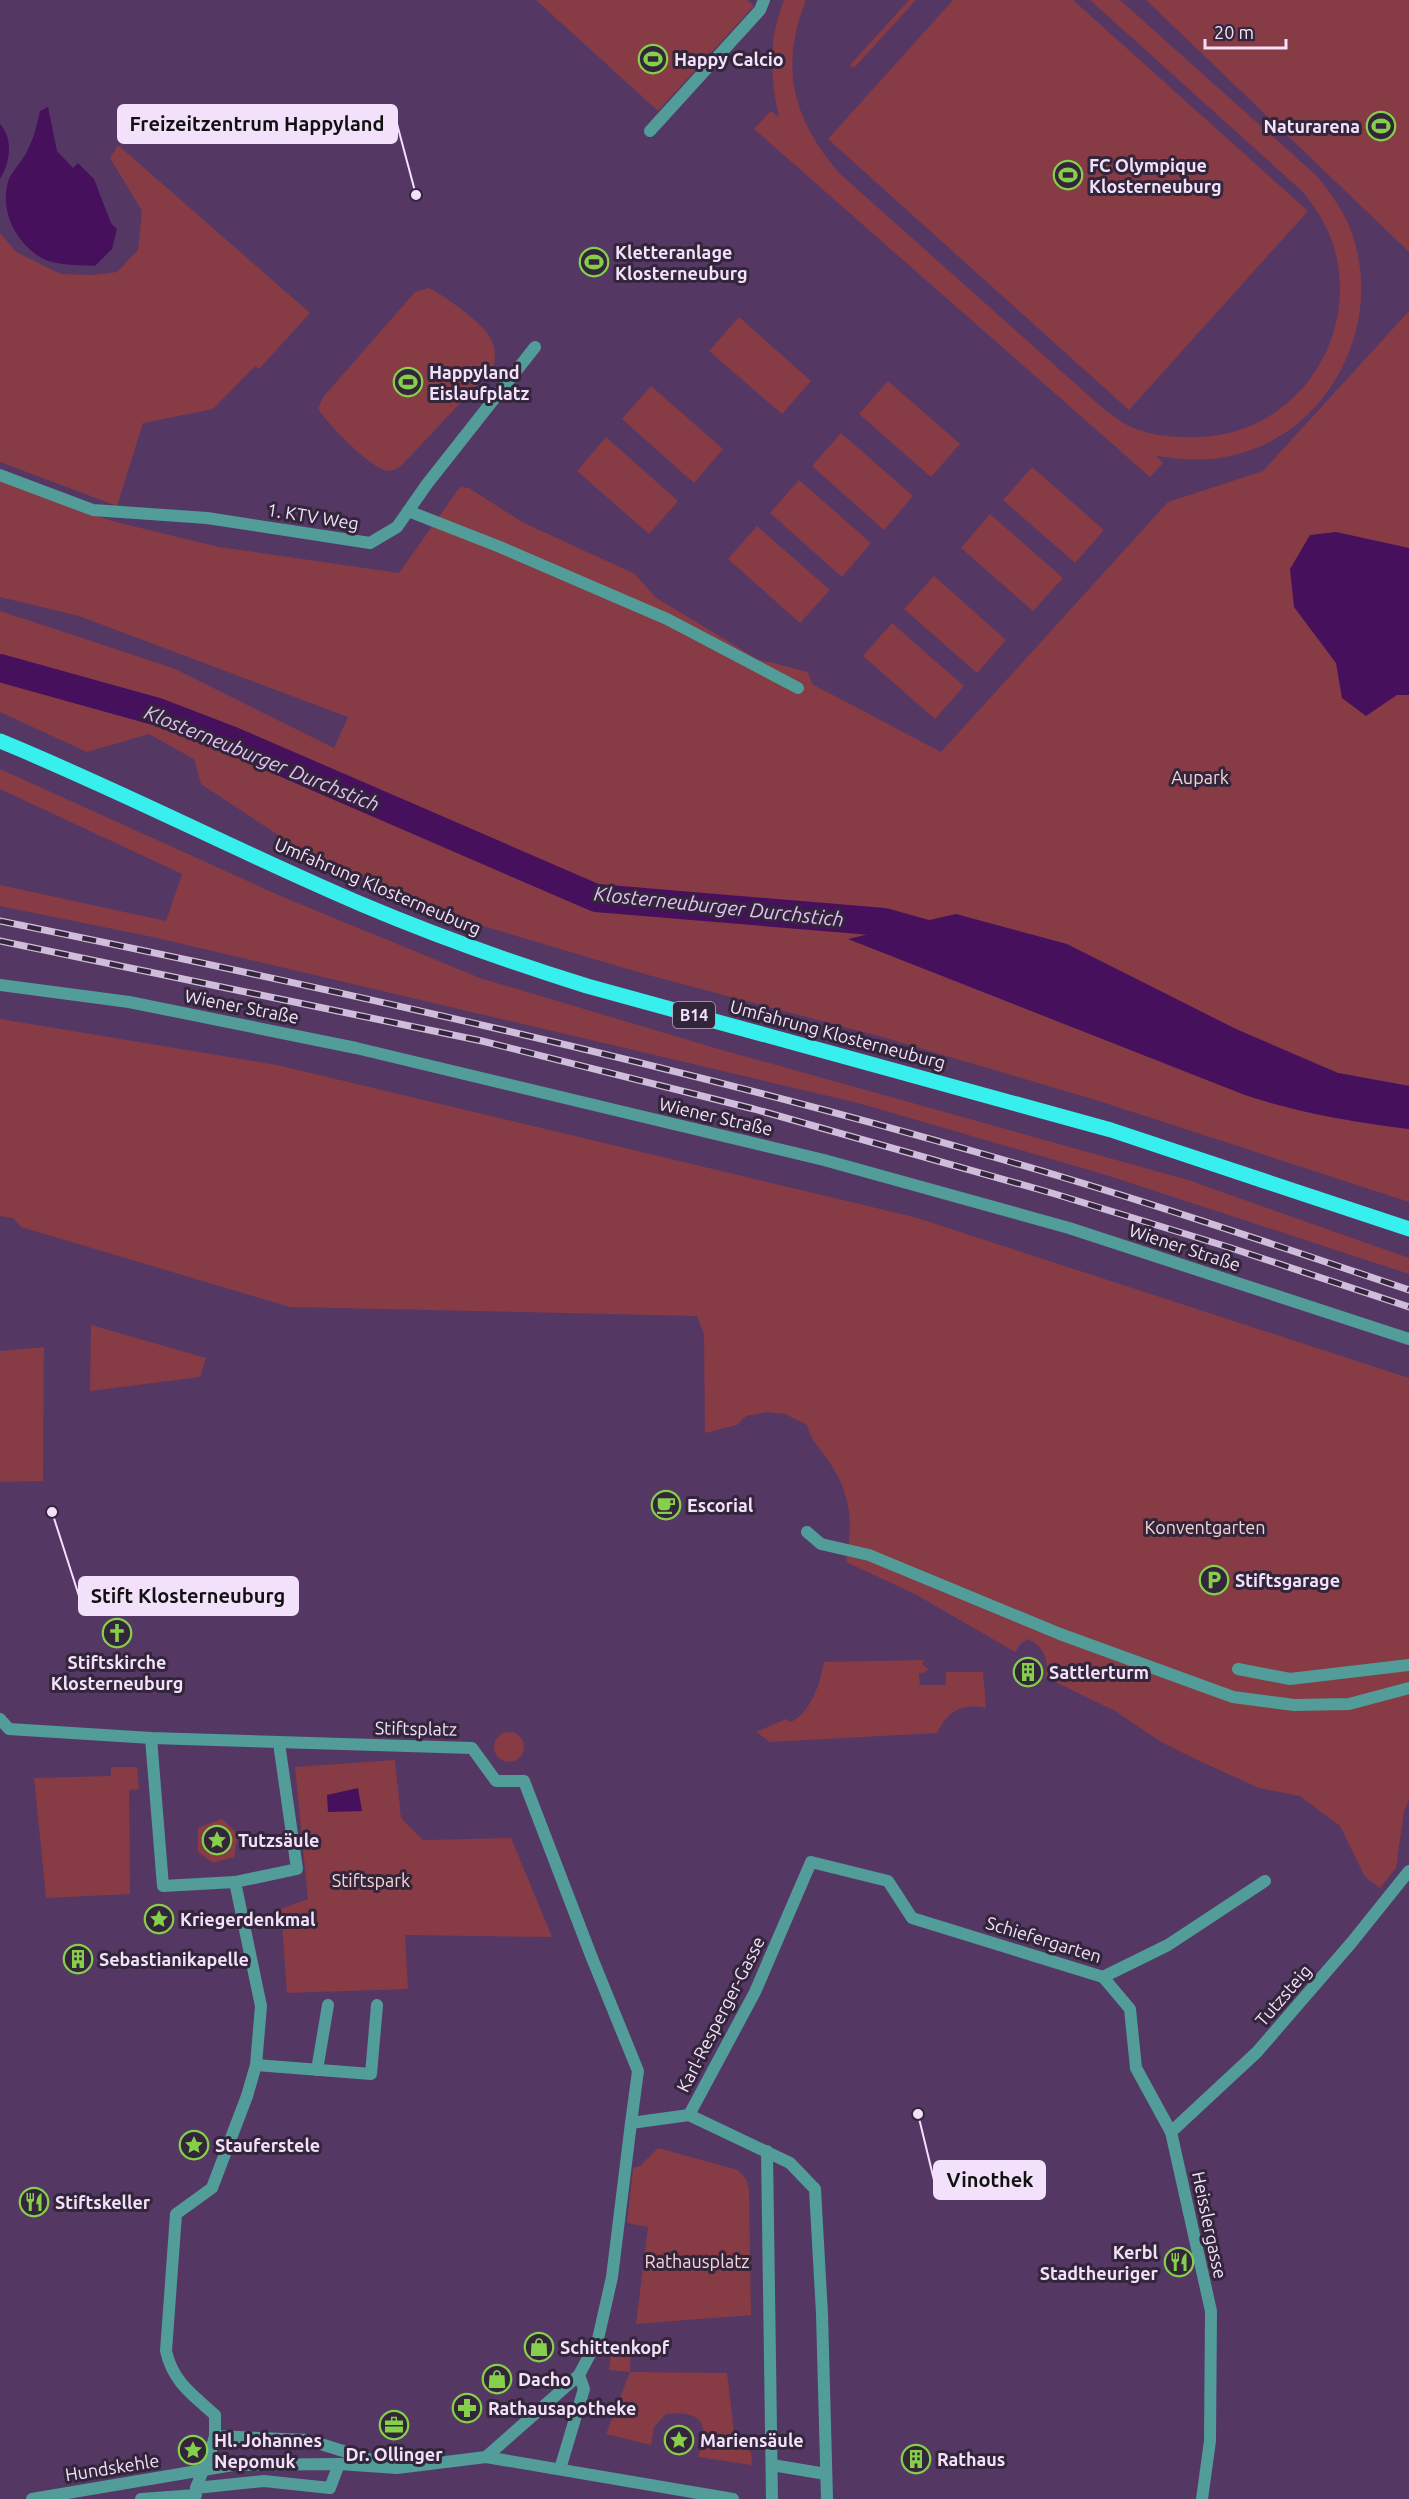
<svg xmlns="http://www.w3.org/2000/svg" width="1409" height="2499" viewBox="0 0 1409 2499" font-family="Ubuntu,sans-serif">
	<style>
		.green { fill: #863b45 }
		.water { fill: #46105d }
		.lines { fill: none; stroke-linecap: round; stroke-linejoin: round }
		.canal { stroke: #46105d; stroke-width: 28 }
		.service { stroke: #529c9a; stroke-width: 12 }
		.minor { stroke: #529c9a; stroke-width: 12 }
		.tertiary { stroke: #529c9a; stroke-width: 12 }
		.primary { stroke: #37f0ee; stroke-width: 15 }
		.rail-casing { stroke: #d0bcdb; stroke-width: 7 }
		.rail { stroke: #33253a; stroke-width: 4.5; stroke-dasharray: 14; stroke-linecap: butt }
		.minor-bridge { stroke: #529c9a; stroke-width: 12 }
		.labels { text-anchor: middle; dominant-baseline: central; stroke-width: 6; stroke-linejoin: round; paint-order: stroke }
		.shield { fill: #33253a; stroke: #b9a9c2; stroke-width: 1.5 }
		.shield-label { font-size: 16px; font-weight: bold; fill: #f3e1fc }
		.poi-label { font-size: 18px; font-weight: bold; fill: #f3e1fc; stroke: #33253a; text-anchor: start }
		.street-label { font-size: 18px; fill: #f3e1fc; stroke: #33253a }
		.park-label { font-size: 18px; fill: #f7d5d7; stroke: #33253a }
		.water-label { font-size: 20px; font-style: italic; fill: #e2c1f4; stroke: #33253a }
		.leader { fill: none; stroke: #f3e1fc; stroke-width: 2 }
		.callout-dot { fill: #f3e1fc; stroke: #33253a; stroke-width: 2 }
		.callout { fill: #f3e1fc; stroke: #f3e1fc; stroke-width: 2 }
		.callout-label { font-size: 20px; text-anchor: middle; font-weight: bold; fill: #111 }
	</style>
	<rect width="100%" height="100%" fill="#553764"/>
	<!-- green -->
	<g class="green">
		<polygon points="536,0 747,0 754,6 658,111"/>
		<path d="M784 0H806C779 68 793 119 839 173L1106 411C1114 416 1123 424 1133 428 1154 436 1178 438 1200 437 1289 434 1352 351 1338 265 1334 237 1320 213 1303 192L1090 0H1120L1318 177C1331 194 1344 211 1351 231 1387 328 1324 444 1219 458 1197 461 1177 459 1156 456L1163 463 1150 477 754 129 771 111 779 117C770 76 768 40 784 0Z"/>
		<polygon points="909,0 916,0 854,68 850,65"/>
		<polygon points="953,0 1073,0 1308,211 1129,410 828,139"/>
		<polygon points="1146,0 1409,0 1409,252"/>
		<polygon points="118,145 310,313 259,369 255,366 213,409 143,423 117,506 0,462 0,233 16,252 61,274 93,275 117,272 138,250 142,211 110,158"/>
		<path d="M428 288C442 293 486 326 491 339 496 349 495 356 494 367L402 465C399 467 393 471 389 471 373 471 325 422 318 408L324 396 415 292Z"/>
		<path d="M1409 311V1086L1338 1073 956 914 849 939 1245 1095C1299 1113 1353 1122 1409 1129V1202L1099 1101 882 1037 648 975 456 918 307 854 201 784 194 759 149 734 87 752 0 712V611L173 668 334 748 348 717 79 616 0 597V481L112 521 219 547 399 573 460 487 469 488 522 522 635 574 655 597 757 659 808 672 812 684 941 752 1168 502 1263 471Z"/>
		<polygon points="739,317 811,381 782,414 709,351"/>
		<polygon points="888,381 960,444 931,477 859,414"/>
		<polygon points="651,386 723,449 694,483 622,419"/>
		<polygon points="841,433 913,496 884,530 812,466"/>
		<polygon points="606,437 678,501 649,534 577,471"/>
		<polygon points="1032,467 1104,530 1075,563 1003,500"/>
		<polygon points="799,480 871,543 842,577 770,513"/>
		<polygon points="990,514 1063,578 1033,611 961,548"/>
		<polygon points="757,526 830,590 800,623 728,559"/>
		<polygon points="934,576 1006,640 977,673 904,609"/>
		<polygon points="892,623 964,686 935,719 863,656"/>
		<polygon points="0,769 283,897 480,978 715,1048 1188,1180 1409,1258 1409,1274 1106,1175 858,1103 157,938 0,906 0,885 166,921 182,874 0,789"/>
		<path d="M0 1019 277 1065 914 1217 1409 1378V1800L1404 1812 1396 1868 1380 1888 1365 1877 1340 1826 1300 1796 1259 1788 1193 1758 1161 1742 1115 1711 1045 1677C1050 1660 1044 1648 1029 1639L1021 1643 1015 1652 915 1594 846 1562C853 1522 852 1495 828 1460 819 1447 811 1441 807 1425L785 1414 766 1412 746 1416 737 1425 705 1433 704 1334 697 1316 290 1307 21 1227 13 1218 0 1216Z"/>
		<polygon points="91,1325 206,1358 200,1377 90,1391"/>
		<polygon points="44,1347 43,1481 0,1482 0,1351"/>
		<path d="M925 1660 922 1664 929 1670 919 1674 920 1685H946V1672H983L986 1708C961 1703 948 1711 937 1733L770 1742 756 1732 786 1719 791 1722C811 1712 820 1684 824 1662Z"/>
		<circle cx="509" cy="1747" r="15"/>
		<polygon points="395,1760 401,1818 423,1840 511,1838 552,1937 405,1935 408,1989 287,1993 281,1909 308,1899 295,1767"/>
		<polygon points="111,1767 137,1767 139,1789 129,1790 130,1894 46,1898 34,1778 111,1776"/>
		<polygon points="222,1819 238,1834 234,1857 213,1863 198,1852 198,1828"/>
		<polygon points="658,2148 738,2170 746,2179 749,2190 751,2315 636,2324 648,2227 627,2223 633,2168 640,2166"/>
		<path d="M612 2346H631L630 2372 727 2373 735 2440 751 2452 752 2465 698 2457C711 2425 702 2410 666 2414L654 2427 651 2445 606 2434 630 2372 609 2370Z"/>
	</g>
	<!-- water -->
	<g class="water">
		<path d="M48 107 57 151 73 168 78 163 94 179 111 223 117 229 112 249 95 266C78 265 55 266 40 257 15 241 0 211 8 182 11 172 20 164 25 155 33 141 37 126 40 111Z"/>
		<path d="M0 124C14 139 10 163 0 179Z"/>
		<polygon points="1336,532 1409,548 1409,695 1397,695 1366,716 1342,698 1336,663 1294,607 1290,569 1310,535"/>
		<path d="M956 914 1067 944 1236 1029 1338 1073 1409 1086V1129C1353 1122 1299 1113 1245 1095L848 939Z"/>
		<polygon points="358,1788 362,1811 328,1812 327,1795"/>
	</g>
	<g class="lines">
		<!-- canal -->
		<polyline class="canal" points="0,668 158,712 231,740 596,898 884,922 938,937"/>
		<!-- service -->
		<g class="service">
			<polyline points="650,131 760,10 764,0"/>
			<polyline points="0,475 93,510 207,518 370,543 397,527 427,484 535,347"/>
			<polyline points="408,511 500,547 667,619 798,688"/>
			<polyline points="807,1532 821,1544 869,1555 1060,1634 1233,1697 1294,1705 1349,1704 1409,1688"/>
			<polyline points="1238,1669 1290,1679 1409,1665"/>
			<polyline points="0,1719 9,1729 151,1738 472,1748 496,1781 524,1781 592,1958"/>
			<polyline points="151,1738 163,1886 235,1882"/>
			<polyline points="256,2065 371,2074 377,2005"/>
			<polyline points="317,2070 328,2005"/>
			<polyline points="247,2096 256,2065 261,2006 235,1882 297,1869 279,1743"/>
			<polyline points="1171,2132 1257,2052 1352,1942 1409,1871"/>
			<polyline points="772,2465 826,2474"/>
			<polyline points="196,2488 264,2481 330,2488 339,2464"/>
		</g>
		<!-- minor -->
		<g class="minor">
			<polyline points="592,1958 638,2071 631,2123"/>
			<polyline points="1103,1977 1130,2009 1136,2068 1171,2132 1211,2311 1210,2441 1202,2499"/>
			<polyline points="689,2115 755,1992 811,1862 888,1881 912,1918 1103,1977 1168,1945 1265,1881"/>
			<polyline points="767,2151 772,2499"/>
			<polyline points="215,2436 308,2440 375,2461"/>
			<path d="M211 2450 215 2436V2415C192 2394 173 2382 166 2351L176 2214 212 2188 247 2096"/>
			<polyline points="486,2457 579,2375 598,2339 612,2277 631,2123 689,2115 790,2163 815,2189 822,2314 827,2499"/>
			<polyline points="560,2469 584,2389 579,2375"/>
			<polyline points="32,2499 233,2465 339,2464 397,2468 486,2457 733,2499"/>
			<polyline points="141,2499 196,2495"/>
		</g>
		<!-- tertiary -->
		<polyline class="tertiary" points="0,985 129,1002 356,1048 824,1160 1069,1228 1409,1339"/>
		<!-- primary -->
		<path class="primary" d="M0 741C122 791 239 852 361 904 434 935 510 962 587 986L1111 1130 1409 1229"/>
		<!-- rail casing -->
		<g class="rail-casing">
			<g id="rail">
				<path d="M0 921C333 989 664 1062 990 1156 1131 1196 1270 1243 1409 1290"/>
				<polyline points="0,941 482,1041 754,1109 1055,1194 1228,1247 1409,1307"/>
			</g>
		</g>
		<!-- rail -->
		<use href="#rail" class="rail"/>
		<!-- minor-bridge -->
		<polyline class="minor-bridge" points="196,2488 211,2450"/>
	</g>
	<!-- icons -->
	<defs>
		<g id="stadium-ring" transform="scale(1.5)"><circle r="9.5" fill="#33253a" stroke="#86cf4b" stroke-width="1.5"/><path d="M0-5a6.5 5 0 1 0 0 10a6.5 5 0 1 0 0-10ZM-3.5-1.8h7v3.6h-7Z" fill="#86cf4b"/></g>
		<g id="cafe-ring" transform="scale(1.5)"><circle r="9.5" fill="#33253a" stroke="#86cf4b" stroke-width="1.5"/><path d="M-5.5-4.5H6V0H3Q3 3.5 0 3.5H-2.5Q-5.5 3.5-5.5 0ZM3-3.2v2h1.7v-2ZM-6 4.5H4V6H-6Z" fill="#86cf4b"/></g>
		<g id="parking-ring" transform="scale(1.5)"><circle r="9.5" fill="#33253a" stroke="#86cf4b" stroke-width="1.5"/><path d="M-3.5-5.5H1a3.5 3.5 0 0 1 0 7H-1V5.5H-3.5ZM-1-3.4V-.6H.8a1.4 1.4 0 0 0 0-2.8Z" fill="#86cf4b"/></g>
		<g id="church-ring" transform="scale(1.5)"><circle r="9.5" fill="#33253a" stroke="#86cf4b" stroke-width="1.5"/><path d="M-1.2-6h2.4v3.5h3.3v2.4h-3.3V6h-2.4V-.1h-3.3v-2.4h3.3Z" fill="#86cf4b"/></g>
		<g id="building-ring" transform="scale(1.5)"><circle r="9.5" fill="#33253a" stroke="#86cf4b" stroke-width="1.5"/><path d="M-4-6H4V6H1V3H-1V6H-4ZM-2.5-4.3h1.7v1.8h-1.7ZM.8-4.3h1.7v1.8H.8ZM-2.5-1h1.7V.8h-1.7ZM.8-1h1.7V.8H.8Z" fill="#86cf4b"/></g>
		<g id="sight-ring" transform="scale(1.5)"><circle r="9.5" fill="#33253a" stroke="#86cf4b" stroke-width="1.5"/><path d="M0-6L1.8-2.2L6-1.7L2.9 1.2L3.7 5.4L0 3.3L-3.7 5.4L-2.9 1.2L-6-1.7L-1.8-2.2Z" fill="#86cf4b"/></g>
		<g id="restaurant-ring" transform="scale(1.5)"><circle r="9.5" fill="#33253a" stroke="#86cf4b" stroke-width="1.5"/><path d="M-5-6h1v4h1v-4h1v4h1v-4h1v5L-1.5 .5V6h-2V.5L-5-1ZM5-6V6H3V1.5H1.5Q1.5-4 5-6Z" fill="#86cf4b"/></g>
		<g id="shop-ring" transform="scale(1.5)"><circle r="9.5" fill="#33253a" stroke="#86cf4b" stroke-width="1.5"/><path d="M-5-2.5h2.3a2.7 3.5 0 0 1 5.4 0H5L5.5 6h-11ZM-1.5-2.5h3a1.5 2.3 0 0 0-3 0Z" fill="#86cf4b"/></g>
		<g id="pharmacy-ring" transform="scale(1.5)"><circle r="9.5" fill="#33253a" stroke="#86cf4b" stroke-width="1.5"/><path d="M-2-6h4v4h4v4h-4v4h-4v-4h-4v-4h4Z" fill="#86cf4b"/></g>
		<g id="office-ring" transform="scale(1.5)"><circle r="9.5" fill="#33253a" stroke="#86cf4b" stroke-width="1.5"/><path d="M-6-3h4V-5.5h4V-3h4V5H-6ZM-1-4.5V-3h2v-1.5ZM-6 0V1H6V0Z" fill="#86cf4b"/></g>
	</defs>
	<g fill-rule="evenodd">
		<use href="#stadium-ring" x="653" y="59"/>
		<use href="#stadium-ring" x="1381" y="126"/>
		<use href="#stadium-ring" x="1068" y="175"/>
		<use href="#stadium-ring" x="594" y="262"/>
		<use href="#stadium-ring" x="408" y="382"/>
		<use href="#cafe-ring" x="666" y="1505"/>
		<use href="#parking-ring" x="1214" y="1580"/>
		<use href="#church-ring" x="117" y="1633"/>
		<use href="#building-ring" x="1028" y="1672"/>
		<use href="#sight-ring" x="217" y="1840"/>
		<use href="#sight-ring" x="159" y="1919"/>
		<use href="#building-ring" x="78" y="1959"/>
		<use href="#sight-ring" x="194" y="2145"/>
		<use href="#restaurant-ring" x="34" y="2202"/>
		<use href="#restaurant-ring" x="1179" y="2262"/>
		<use href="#shop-ring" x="539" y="2347"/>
		<use href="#shop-ring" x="497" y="2379"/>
		<use href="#pharmacy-ring" x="467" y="2408"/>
		<use href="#office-ring" x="394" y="2425"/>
		<use href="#sight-ring" x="679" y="2440"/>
		<use href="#sight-ring" x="193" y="2450"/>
		<use href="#building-ring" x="916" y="2459"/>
	</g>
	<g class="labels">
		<!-- shield labels -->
		<rect class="shield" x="673" y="1002" width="42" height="26" rx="4.5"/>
		<g class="shield-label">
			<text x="694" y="1015">B14</text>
		</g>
		<!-- poi labels -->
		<g class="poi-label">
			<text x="674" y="59">Happy Calcio</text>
			<text x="1360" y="126" text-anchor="end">Naturarena</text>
			<text x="1089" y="165">FC Olympique<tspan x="1089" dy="21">Klosterneuburg</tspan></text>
			<text x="615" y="252">Kletteranlage<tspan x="615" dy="21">Klosterneuburg</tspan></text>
			<text x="429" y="372">Happyland<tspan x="429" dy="21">Eislaufplatz</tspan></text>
			<text x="687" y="1505">Escorial</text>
			<text x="1235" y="1580">Stiftsgarage</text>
			<text x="117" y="1662" text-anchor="middle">Stiftskirche<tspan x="117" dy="21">Klosterneuburg</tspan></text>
			<text x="1049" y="1672">Sattlerturm</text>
			<text x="238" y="1840">Tutzsäule</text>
			<text x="180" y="1919">Kriegerdenkmal</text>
			<text x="99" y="1959">Sebastianikapelle</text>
			<text x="215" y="2145">Stauferstele</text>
			<text x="55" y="2202">Stiftskeller</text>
			<text x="1158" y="2252" text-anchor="end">Kerbl<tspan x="1158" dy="21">Stadtheuriger</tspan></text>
			<text x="560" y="2347">Schittenkopf</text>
			<text x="518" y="2379">Dacho</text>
			<text x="488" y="2408">Rathausapotheke</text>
			<text x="214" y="2440">Hl. Johannes<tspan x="214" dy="21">Nepomuk</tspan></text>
			<text x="700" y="2440">Mariensäule</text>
			<text x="394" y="2454" text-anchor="middle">Dr. Ollinger</text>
			<text x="937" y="2459">Rathaus</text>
		</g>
		<!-- street labels -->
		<g class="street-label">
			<text transform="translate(313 516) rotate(9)">1. KTV Weg</text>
			<text transform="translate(378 886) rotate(23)">Umfahrung Klosterneuburg</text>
			<text transform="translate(242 1006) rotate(11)">Wiener Straße</text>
			<text transform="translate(838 1034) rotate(15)">Umfahrung Klosterneuburg</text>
			<text transform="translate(716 1116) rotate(13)">Wiener Straße</text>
			<text transform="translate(1185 1247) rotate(18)">Wiener Straße</text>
			<text transform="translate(416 1728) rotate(1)">Stiftsplatz</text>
			<text transform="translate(1044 1939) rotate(17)">Schiefergarten</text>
			<text transform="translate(1283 1995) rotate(-49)">Tutzsteig</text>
			<text transform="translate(720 2014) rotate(-63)">Karl-Resperger-Gasse</text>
			<text transform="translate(1210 2225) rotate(78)">Heisslergasse</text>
			<text transform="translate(112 2467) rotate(-9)">Hundskehle</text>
		</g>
		<!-- park labels -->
		<g class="park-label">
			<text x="1200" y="777">Aupark</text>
			<text x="1205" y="1527">Konventgarten</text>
			<text x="371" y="1880">Stiftspark</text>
			<text x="697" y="2261">Rathausplatz</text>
		</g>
		<!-- water labels -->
		<g class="water-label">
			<text transform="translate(262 758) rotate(22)">Klosterneuburger Durchstich</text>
			<text transform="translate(719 906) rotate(6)">Klosterneuburger Durchstich</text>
		</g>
	</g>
	<!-- callouts -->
	<path class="leader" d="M416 195L397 124M52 1512L79 1596M918 2114L934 2180"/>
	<g class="callout-dot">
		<circle cx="416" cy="195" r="6"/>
		<circle cx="52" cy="1512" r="6"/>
		<circle cx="918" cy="2114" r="6"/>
	</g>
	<g class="callout">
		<rect x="118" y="105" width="279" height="38" rx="6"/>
		<rect x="79" y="1577" width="219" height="38" rx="6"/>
		<rect x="934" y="2161" width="111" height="38" rx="6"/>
	</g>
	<g class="callout-label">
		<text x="257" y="131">Freizeitzentrum Happyland</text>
		<text x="188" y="1603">Stift Klosterneuburg</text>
		<text x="990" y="2187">Vinothek</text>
	</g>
	<!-- scale -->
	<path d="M1205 39v9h81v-9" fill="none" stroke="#f3e1fc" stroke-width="3"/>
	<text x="1214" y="39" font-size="18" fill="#f3e1fc" stroke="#33253a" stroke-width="4.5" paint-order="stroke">20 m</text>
</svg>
